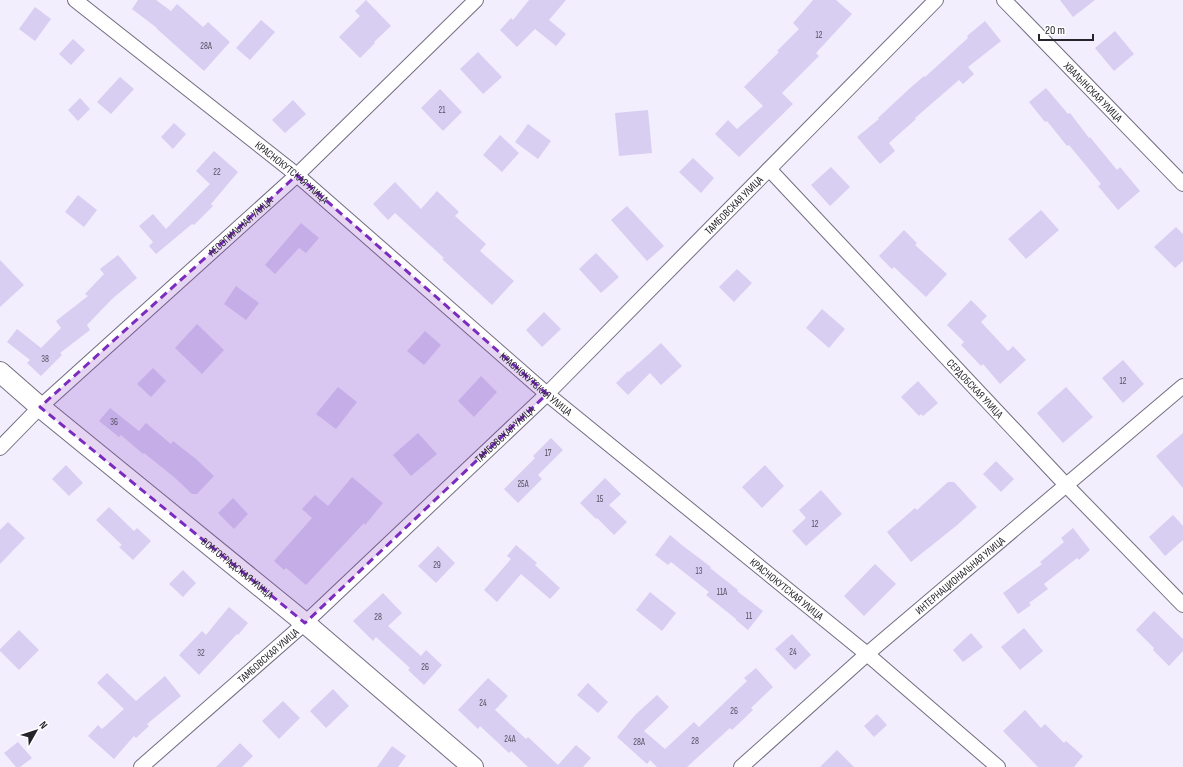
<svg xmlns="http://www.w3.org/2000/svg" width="1183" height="767" viewBox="0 0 1183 767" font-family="'Sofia Sans Condensed',sans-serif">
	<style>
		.building { fill: #d8cef2 }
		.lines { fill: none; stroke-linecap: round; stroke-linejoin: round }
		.street-casing { stroke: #726d7f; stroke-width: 16 }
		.secondary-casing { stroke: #726d7f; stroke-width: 22 }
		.street { stroke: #fff; stroke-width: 14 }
		.secondary { stroke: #fff; stroke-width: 20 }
		.marked { fill: #7b2cbf; fill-opacity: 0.2; stroke: #7b2cbf; stroke-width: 3; stroke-dasharray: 8 5; stroke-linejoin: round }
		.labels { text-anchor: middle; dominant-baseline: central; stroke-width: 4; stroke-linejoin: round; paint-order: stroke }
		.number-label { font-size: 9px; fill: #524e5d }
		.street-label { font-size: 11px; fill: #26242b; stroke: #fff }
	</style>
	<rect width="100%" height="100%" fill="#f2eefe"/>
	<!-- building -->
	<g class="building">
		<polygon points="138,0 156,0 171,11 177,4 203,27 208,22 230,42 204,71 156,28 157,28 132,9"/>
		<polygon points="366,0 391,26 374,42 375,43 360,58 339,37 360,16 355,11"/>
		<polygon points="529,0 566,0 549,20 566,34 556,46 535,29 517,47 500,30 511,18 513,20"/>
		<polygon points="813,0 836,0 852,14 816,53 819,56 782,93 793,104 739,157 715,134 728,120 737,129 763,106 744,87 779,52 777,51 799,29 793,23"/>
		<polygon points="1060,0 1095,0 1073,17"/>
		<polygon points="35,7 51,19 35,41 19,29"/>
		<polygon points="261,20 275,32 250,60 236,48"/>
		<polygon points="985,21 1001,41 968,67 974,74 963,84 959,80 915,118 916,119 889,143 895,151 880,164 857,137 879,119 878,118 909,89 924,76 925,77 968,38 967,36"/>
		<polygon points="1115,31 1134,54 1114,71 1095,48"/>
		<polygon points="73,39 85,50 71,65 59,54"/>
		<polygon points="478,52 502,77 483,94 460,69"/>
		<polygon points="120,77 134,89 111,114 97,102"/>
		<polygon points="1046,88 1068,114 1070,113 1089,138 1090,137 1117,170 1120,167 1140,191 1118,210 1098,186 1101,184 1069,145 1067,146 1047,121 1045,122 1029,102"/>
		<polygon points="440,89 462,112 443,131 421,108"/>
		<polygon points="80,98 90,109 78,121 68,110"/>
		<polygon points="293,100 306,114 285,133 272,120"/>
		<polygon points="648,110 652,153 619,156 615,113"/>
		<polygon points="174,123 186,134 173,149 161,137"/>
		<polygon points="528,124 551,141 538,159 515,142"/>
		<polygon points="500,135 519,153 502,172 483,155"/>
		<polygon points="214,151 238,172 211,204 213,206 194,225 192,224 156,254 149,246 153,242 139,226 153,214 166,229 210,184 196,171"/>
		<polygon points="693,158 714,178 701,193 679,172"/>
		<polygon points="831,167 850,187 830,206 811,185"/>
		<polygon points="395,182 421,209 437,191 459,212 455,216 486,244 480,251 514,281 492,305 442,259 444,258 395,213 388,220 373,204"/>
		<polygon points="78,195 97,210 84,227 65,212"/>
		<polygon points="627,206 664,246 647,261 611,220"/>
		<polygon points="1041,210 1059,230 1026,259 1008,239"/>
		<polygon points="301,223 319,238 306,253 299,248 275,274 265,265"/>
		<polygon points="1176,227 1183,234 1183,261 1175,268 1154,247"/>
		<polygon points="904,230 917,243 915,245 947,274 926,297 894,267 892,269 879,256"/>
		<polygon points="596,253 619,277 601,293 579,269"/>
		<polygon points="118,255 137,278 112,299 87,325 90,330 60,353 62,355 41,376 27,363 30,360 7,342 17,329 41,348 61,328 56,321 88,296 85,294 104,274 100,269"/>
		<polygon points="0,260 24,285 0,307"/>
		<polygon points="737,269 752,283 734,302 719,287"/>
		<polygon points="236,286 259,303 246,320 224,304"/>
		<polygon points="971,300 987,316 981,322 1008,351 1013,346 1026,360 1000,384 983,364 981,366 961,345 964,342 947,325"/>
		<polygon points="822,309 845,329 829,348 806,328"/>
		<polygon points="544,312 561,329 542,347 526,330"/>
		<polygon points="197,324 224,350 202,374 175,348"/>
		<polygon points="425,331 441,345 424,365 407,351"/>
		<polygon points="661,343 682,366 661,385 650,373 628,395 616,383 628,371 629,372"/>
		<polygon points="1123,360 1144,384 1123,403 1102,378"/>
		<polygon points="153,368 166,381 151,397 137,384"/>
		<polygon points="481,376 497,392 474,417 458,401"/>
		<polygon points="918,381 938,403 923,416 921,414 919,416 901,397"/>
		<polygon points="338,387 357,402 336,429 316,414"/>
		<polygon points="1066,387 1093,417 1063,443 1037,413"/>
		<polygon points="110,408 139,431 146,423 171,444 173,441 196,459 214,476 197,494 192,494 174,477 144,453 143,454 121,435 119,437 99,421"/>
		<polygon points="418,433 437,454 411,476 393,455"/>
		<polygon points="1183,433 1183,488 1156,456"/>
		<polygon points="551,438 563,450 538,475 542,479 518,503 504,489 535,458 533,456"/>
		<polygon points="996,461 1014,479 1001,492 983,474"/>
		<polygon points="66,465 83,483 69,496 52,479"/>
		<polygon points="765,465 784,486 762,508 742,487"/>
		<polygon points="352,477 383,503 365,525 364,523 306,585 286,568 284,570 274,561 312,518 302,509 315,495 328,506"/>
		<polygon points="605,478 621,494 609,505 627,522 614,535 597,518 596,519 580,503"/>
		<polygon points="948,482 954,482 977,507 956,526 911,562 887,532 915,508 917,510"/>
		<polygon points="821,490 842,514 806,546 792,531 806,518 799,510"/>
		<polygon points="233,498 248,514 234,529 218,513"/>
		<polygon points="109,507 134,531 137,528 151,541 133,560 119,547 122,545 96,520"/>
		<polygon points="1173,515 1183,526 1183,540 1165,556 1149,537"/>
		<polygon points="8,522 25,538 0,564 0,530"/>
		<polygon points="1073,528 1090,550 1079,560 1077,558 1044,584 1048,589 1029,603 1031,605 1018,614 1003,593 1042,564 1040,562 1064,542 1061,538"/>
		<polygon points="670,535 683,546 711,567 710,568 738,590 737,591 763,611 748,630 736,620 736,619 706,595 709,592 671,562 668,565 655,555"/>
		<polygon points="516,545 537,563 535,565 560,588 550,599 521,574 497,602 484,590 511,559 507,556"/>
		<polygon points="438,546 455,563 436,583 418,566"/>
		<polygon points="875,564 896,584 864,616 844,596"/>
		<polygon points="183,570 196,583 183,597 169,584"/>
		<polygon points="650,592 676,613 662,631 636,610"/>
		<polygon points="383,593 402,613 388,626 421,656 426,650 442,665 424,685 408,670 410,668 376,637 373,641 353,621"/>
		<polygon points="229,607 248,623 238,635 237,634 199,675 179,655 202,631 206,635"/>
		<polygon points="1154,611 1183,639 1183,651 1169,666 1153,650 1154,648 1136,630"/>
		<polygon points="1024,628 1043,651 1020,670 1001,647"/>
		<polygon points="19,630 39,650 19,670 0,651 0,649"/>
		<polygon points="971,633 983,647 963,662 953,650"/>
		<polygon points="792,634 811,655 795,670 775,649"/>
		<polygon points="756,668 773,687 751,708 753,710 732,730 730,728 687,767 657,767 650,760 647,764 617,737 635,715 657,695 669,707 644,731 665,749 694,722 699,727 747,681 744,678"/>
		<polygon points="107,673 136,701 165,676 181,696 147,724 149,726 136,738 134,736 114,759 88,736 98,725 102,729 124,709 97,683"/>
		<polygon points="488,678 508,696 495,710 526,739 528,737 558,765 576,745 591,758 583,767 528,767 511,751 509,753 480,726 478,729 458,710"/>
		<polygon points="588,683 608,702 598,713 577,695"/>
		<polygon points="333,689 349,706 326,728 310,711"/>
		<polygon points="283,701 300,718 279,739 262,721"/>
		<polygon points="1025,710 1041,728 1045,724 1064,743 1066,741 1083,756 1074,767 1038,767 1003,731"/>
		<polygon points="877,714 887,725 874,737 864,726"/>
		<polygon points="18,742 32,758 20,767 16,767 4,753"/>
		<polygon points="240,743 253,756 242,767 216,767"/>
		<polygon points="392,746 406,756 398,767 377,767"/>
		<polygon points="837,750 854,767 820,767"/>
	</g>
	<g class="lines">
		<!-- street casing -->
		<g class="street-casing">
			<g id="street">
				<path id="s1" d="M75 0 297 175 547 394 867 654 998 767"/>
				<path id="s2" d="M1004 0 1183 184"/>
				<path id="s3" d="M769 169 1066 485 1183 605"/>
				<path id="s4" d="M0 448 40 407 297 175 476 0"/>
				<path id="s5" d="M141 767 305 623 547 394 936 0"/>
				<path id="s6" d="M741 767 867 654 1183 386"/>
			</g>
		</g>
		<!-- secondary casing -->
		<g class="secondary-casing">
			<g id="secondary">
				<path id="s7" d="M0 372 40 407 305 623 473 767"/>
			</g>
		</g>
		<!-- street -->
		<use href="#street" class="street"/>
		<!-- secondary -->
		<use href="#secondary" class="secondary"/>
	</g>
	<!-- marked area -->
	<path class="marked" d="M297 175 547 394 305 623 40 407Z"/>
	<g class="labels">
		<!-- number labels -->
		<g class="number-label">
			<text x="819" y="35">12</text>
			<text x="206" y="46">28А</text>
			<text x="442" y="110">21</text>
			<text x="217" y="172">22</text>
			<text x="45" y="359">38</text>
			<text x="1123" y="381">12</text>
			<text x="114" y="422">36</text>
			<text x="548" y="453">17</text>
			<text x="523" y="484">25А</text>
			<text x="600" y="499">15</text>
			<text x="815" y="524">12</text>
			<text x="437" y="565">29</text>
			<text x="699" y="571">13</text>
			<text x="722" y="592">11А</text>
			<text x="749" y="616">11</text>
			<text x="378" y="617">28</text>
			<text x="793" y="652">24</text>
			<text x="201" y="653">32</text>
			<text x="425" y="667">26</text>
			<text x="483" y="703">24</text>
			<text x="734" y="711">26</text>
			<text x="510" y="739">24А</text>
			<text x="695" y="741">28</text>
			<text x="639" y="742">28А</text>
		</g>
		<!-- street labels -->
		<g class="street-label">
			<text stroke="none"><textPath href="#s2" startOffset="128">ХВАЛЫНСКАЯ УЛИЦА</textPath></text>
			<text stroke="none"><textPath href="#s1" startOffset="277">КРАСНОКУТСКАЯ УЛИЦА</textPath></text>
			<text stroke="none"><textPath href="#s5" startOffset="817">ТАМБОВСКАЯ УЛИЦА</textPath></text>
			<text stroke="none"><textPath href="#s4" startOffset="327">ЛЕСОПИЛЬНАЯ УЛИЦА</textPath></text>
			<text stroke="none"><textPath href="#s1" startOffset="600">КРАСНОКУТСКАЯ УЛИЦА</textPath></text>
			<text stroke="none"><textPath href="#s3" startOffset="301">СЕРДОБСКАЯ УЛИЦА</textPath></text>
			<text stroke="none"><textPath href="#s5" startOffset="493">ТАМБОВСКАЯ УЛИЦА</textPath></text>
			<text stroke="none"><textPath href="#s7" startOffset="308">ВОЛГОГРАДСКАЯ УЛИЦА</textPath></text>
			<text stroke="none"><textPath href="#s6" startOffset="291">ИНТЕРНАЦИОНАЛЬНАЯ УЛИЦА</textPath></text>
			<text stroke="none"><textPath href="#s1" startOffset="924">КРАСНОКУТСКАЯ УЛИЦА</textPath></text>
			<text stroke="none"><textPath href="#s5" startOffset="169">ТАМБОВСКАЯ УЛИЦА</textPath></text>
		</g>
	</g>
	<!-- north arrow -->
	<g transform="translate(36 731) rotate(51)" stroke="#ffffff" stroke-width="3" paint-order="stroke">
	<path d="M0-3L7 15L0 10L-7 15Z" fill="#26242b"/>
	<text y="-6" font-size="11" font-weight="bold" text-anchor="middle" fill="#26242b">N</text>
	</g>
	<!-- scale -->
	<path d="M1039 34v6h54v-6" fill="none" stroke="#26242b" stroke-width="2"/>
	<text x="1045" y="34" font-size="12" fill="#26242b" stroke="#ffffff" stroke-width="3" paint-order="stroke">20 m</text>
</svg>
